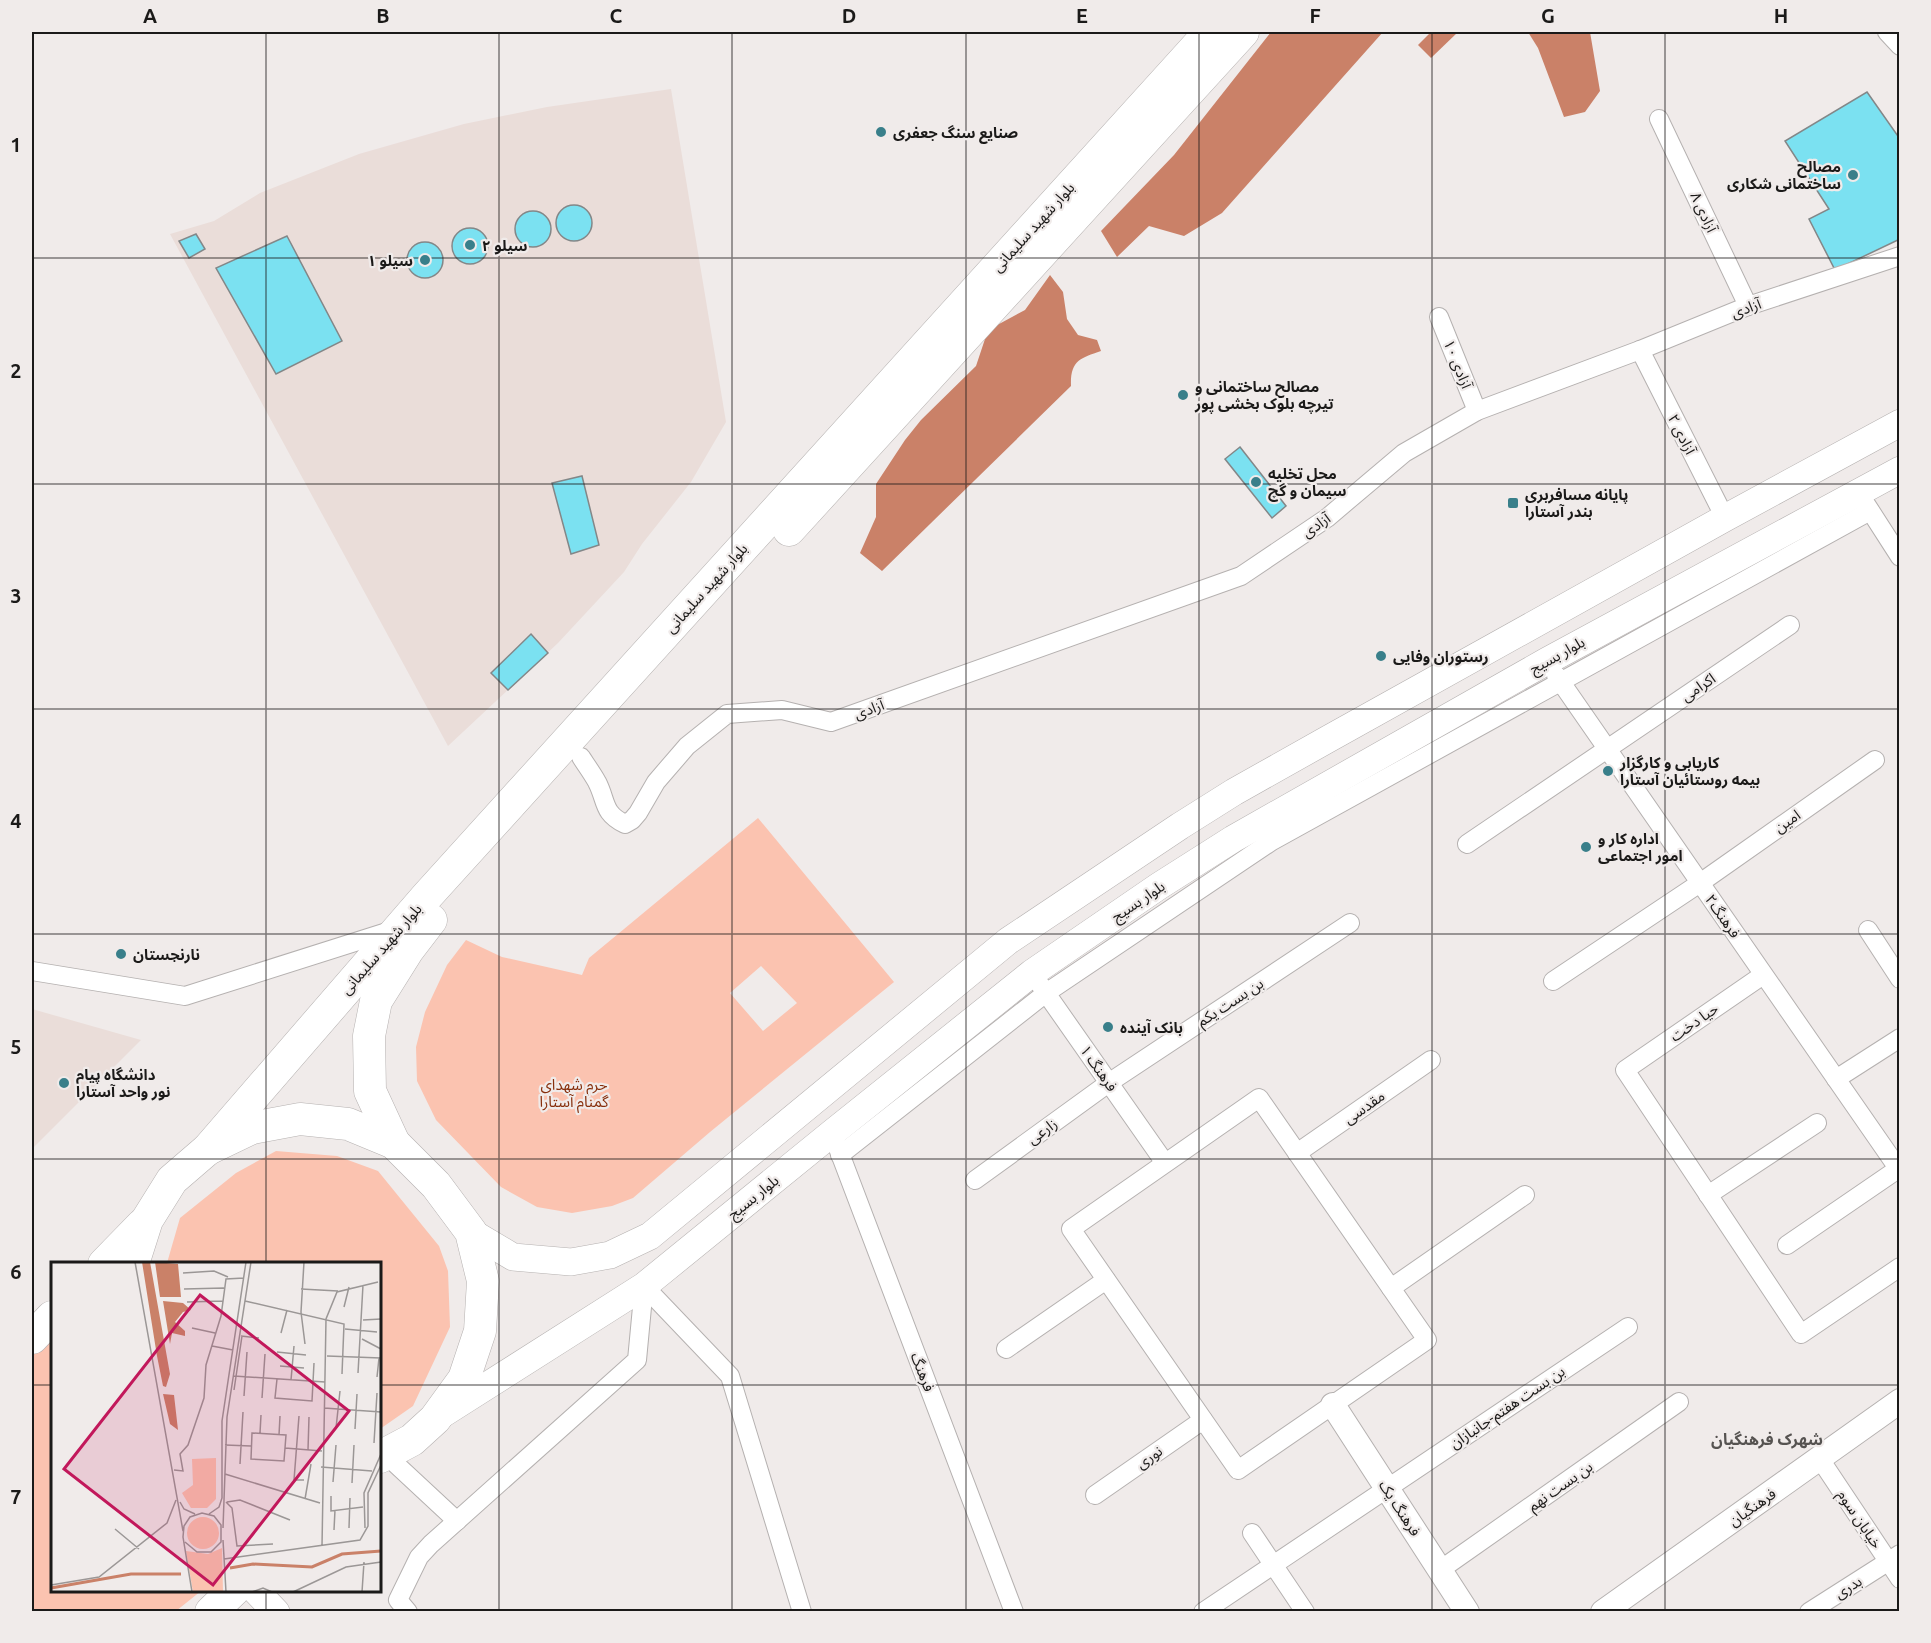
<svg xmlns="http://www.w3.org/2000/svg" width="1931" height="1643" viewBox="0 0 1931 1643" font-family="Ubuntu,'Noto Sans Arabic',sans-serif">
	<style>
		.built { fill: #eaddd9 }
		.green { fill: #fbc3b0; fill-rule: evenodd }
		.water { fill: #ca8168 }
		.building { fill: #7be1f1; stroke: #838788; stroke-width: 1.5 }
		.lines { fill: none; stroke-linecap: round; stroke-linejoin: round }
		.minor-casing { stroke: #b5b1b0; stroke-width: 20 }
		.tertiary-casing { stroke: #b5b1b0; stroke-width: 26 }
		.secondary-casing { stroke: #b5b1b0; stroke-width: 28 }
		.trunk-casing { stroke: #b5b1b0; stroke-width: 33 }
		.minor { stroke: #fff; stroke-width: 18 }
		.tertiary { stroke: #fff; stroke-width: 24 }
		.secondary { stroke: #fff; stroke-width: 27 }
		.trunk { stroke: #fff; stroke-width: 32 }
		.grid { fill: none; stroke: #1b1a19; stroke-width: 1.5; stroke-opacity: 0.55 }
		.poi-dot { fill: #397f8a; stroke: #f0ebea; stroke-width: 2 }
		.labels { text-anchor: middle; dominant-baseline: central; stroke-width: 4.5; stroke-linejoin: round; paint-order: stroke }
		.poi-label { font-size: 15px; font-weight: bold; fill: #1b1a19; stroke: #f0ebea; text-anchor: start }
		.street-label { font-size: 15px; fill: #1b1a19; stroke: #f0ebea }
		.park-label { font-size: 15px; fill: #872f0c; stroke: #f0ebea }
		.neighbourhood-label { font-size: 16px; font-weight: bold; fill: #565351; stroke: #f0ebea }
		.inset-river { fill: none; stroke: #ca8168; stroke-width: 3 }
		.inset-road { fill: none; stroke: #9b9796; stroke-width: 1.5 }
		.view { fill: #c2185b; fill-opacity: 0.15; stroke: #c2185b; stroke-width: 3 }
		.inset-edge { fill: none; stroke: #1b1a19; stroke-width: 3 }
		.neatline { fill: none; stroke: #1b1a19; stroke-width: 2 }
		.grid-label { font-size: 20px; text-anchor: middle; font-weight: bold; fill: #1b1a19 }
	</style>
	<rect width="100%" height="100%" fill="#f0ebea"/>
	<!-- built -->
	<g class="built">
		<polygon points="671,89 726,422 691,482 642,544 624,572 558,643 448,746 170,234 214,221 260,193 359,154 464,124 547,107"/>
		<polygon points="32,1009 141,1040 32,1149"/>
	</g>
	<!-- green -->
	<g class="green">
		<path d="M758 818 894 982 710 1132 633 1198 612 1206 572 1213 537 1207 501 1187 436 1120 417 1081 416 1047 425 1012 447 965 466 940 502 957 582 975 589 958ZM761 966 797 1003 763 1031 730 993Z"/>
		<polygon points="276,1151 337,1156 378,1171 439,1246 448,1271 450,1327 413,1406 380,1429 380,1264 167,1263 180,1218 236,1173"/>
		<polygon points="52,1322 52,1590 201,1591 176,1611 32,1611 32,1345"/>
	</g>
	<!-- water -->
	<g class="water">
		<polygon points="1271,32 1383,32 1222,213 1184,236 1149,226 1117,257 1101,231 1174,155"/>
		<polygon points="1431,32 1458,32 1431,58 1418,45"/>
		<polygon points="1528,32 1590,32 1600,91 1585,112 1564,117 1538,48"/>
		<path d="M1050 275 1063 292 1067 319 1078 335 1097 340 1101 351C1080 358 1070 361 1071 386L882 571 860 553 876 517V484L905 440 921 420 976 366 988 330 1025 310Z"/>
	</g>
	<!-- building -->
	<g class="building">
		<polygon points="1867,92 1900,139 1900,239 1835,270 1809,219 1829,209 1785,141"/>
		<circle cx="574" cy="223" r="18"/>
		<circle cx="533" cy="229" r="18"/>
		<circle cx="470" cy="246" r="18"/>
		<polygon points="196,234 205,249 189,258 179,241"/>
		<polygon points="287,236 342,341 276,374 216,268"/>
		<circle cx="425" cy="260" r="18"/>
		<polygon points="1240,447 1286,506 1272,518 1225,459"/>
		<polygon points="582,476 599,545 571,554 552,483"/>
		<polygon points="531,634 548,653 508,690 491,673"/>
	</g>
	<g class="lines">
		<!-- minor casing -->
		<g class="minor-casing">
			<g id="minor">
				<polyline points="1887,32 1900,46"/>
				<polyline points="1659,119 1748,306"/>
				<polyline points="1439,317 1477,411"/>
				<polyline points="1640,350 1725,518"/>
				<polyline points="1864,501 1900,557"/>
				<polyline points="1556,675 1900,1171"/>
				<path d="M581 757C586 765 592 773 597 782 607 801 602 813 625 824L632 820 638 813 656 782 687 746 727 714 782 710 831 722 1241 576 1327 518 1404 453 1477 411 1640 350 1748 306 1900 256"/>
				<polyline points="1467,844 1790,625"/>
				<polyline points="1868,930 1900,979"/>
				<polyline points="32,971 185,996 393,930"/>
				<polyline points="1763,975 1625,1070 1801,1334 1900,1267"/>
				<polyline points="1553,981 1700,883 1875,760"/>
				<polyline points="1039,983 1165,1163"/>
				<polyline points="1836,1079 1900,1038"/>
				<polygon points="1259,1098 1427,1340 1238,1470 1071,1229"/>
				<polyline points="836,1143 1014,1612"/>
				<polyline points="1297,1153 1431,1060"/>
				<polyline points="840,1155 1046,993 1272,841 1870,511"/>
				<polyline points="975,1180 1110,1082 1350,923"/>
				<polyline points="1708,1195 1817,1123"/>
				<polyline points="1787,1245 1898,1169"/>
				<polyline points="644,1286 730,1376 802,1612"/>
				<polyline points="1391,1288 1525,1195"/>
				<polyline points="1006,1349 1106,1280"/>
				<polyline points="386,1455 457,1521"/>
				<polyline points="1820,1459 1900,1579"/>
				<polyline points="1095,1495 1203,1420"/>
				<polyline points="1252,1533 1305,1612"/>
				<polyline points="1440,1570 1679,1402"/>
				<polyline points="408,1612 398,1600 419,1557 431,1544 637,1360 644,1286"/>
				<polyline points="1203,1612 1628,1327"/>
				<polyline points="1809,1612 1900,1554"/>
			</g>
		</g>
		<!-- tertiary casing -->
		<g class="tertiary-casing">
			<g id="tertiary">
				<polyline points="1333,1405 1467,1612"/>
				<polyline points="1603,1612 1900,1401"/>
			</g>
		</g>
		<!-- secondary casing -->
		<g class="secondary-casing">
			<g id="secondary">
				<polyline points="471,1232 513,1257 571,1262 610,1255 650,1236 1008,941 1180,826 1234,792 1330,738 1725,518 1900,423"/>
				<polyline points="441,1415 644,1286 832,1133 1032,973 1159,886 1233,839 1547,661 1900,470"/>
				<polyline points="255,1590 276,1612"/>
			</g>
		</g>
		<!-- trunk casing -->
		<g class="trunk-casing">
			<g id="trunk">
				<polyline points="789,530 1243,32"/>
				<polyline points="394,1143 370,1091 369,1036 376,1001 408,950 431,920"/>
				<polyline points="208,1149 427,896 1210,32"/>
				<polyline points="104,1264 142,1225"/>
				<polyline points="133,1264 147,1220 172,1180 208,1149 252,1128 300,1119 348,1124 394,1143 436,1185 471,1232 483,1281 480,1331 464,1379 435,1419 412,1440 380,1457"/>
				<polyline points="32,1338 52,1317"/>
				<polyline points="211,1612 234,1590"/>
			</g>
		</g>
		<!-- minor -->
		<use href="#minor" class="minor"/>
		<!-- tertiary -->
		<use href="#tertiary" class="tertiary"/>
		<!-- secondary -->
		<use href="#secondary" class="secondary"/>
		<!-- trunk -->
		<use href="#trunk" class="trunk"/>
	</g>
	<!-- grid -->
	<path class="grid" d="M266 32V1264M499 32V1612M732 32V1612M966 32V1612M1199 32V1612M1432 32V1612M1665 32V1612M32 258H1900M32 484H1900M32 709H1900M32 934H1900M32 1159H1900M32 1385H52M380 1385H1900M266 1590V1612"/>
	<!-- markers -->
	<g class="poi-dot">
		<circle cx="881" cy="132" r="6"/>
		<circle cx="1853" cy="175" r="6"/>
		<circle cx="470" cy="245" r="6"/>
		<circle cx="425" cy="260" r="6"/>
		<circle cx="1183" cy="395" r="6"/>
		<circle cx="1256" cy="482" r="6"/>
		<rect x="1507" y="497" width="12" height="12" rx="3"/>
		<circle cx="1381" cy="656" r="6"/>
		<circle cx="1608" cy="771" r="6"/>
		<circle cx="1586" cy="847" r="6"/>
		<circle cx="121" cy="954" r="6"/>
		<circle cx="1108" cy="1027" r="6"/>
		<circle cx="64" cy="1083" r="6"/>
	</g>
	<g class="labels">
		<!-- poi labels -->
		<g class="poi-label">
			<text x="893" y="132">صنایع سنگ جعفری</text>
			<text x="1841" y="166" text-anchor="end">مصالح<tspan x="1841" dy="17">ساختمانی شکاری</tspan></text>
			<text x="482" y="245">سیلو ۲</text>
			<text x="413" y="260" text-anchor="end">سیلو ۱</text>
			<text x="1195" y="386">مصالح ساختمانی و<tspan x="1195" dy="17">تیرچه بلوک بخشی پور</tspan></text>
			<text x="1268" y="473">محل تخلیه<tspan x="1268" dy="17">سیمان و گچ</tspan></text>
			<text x="1525" y="494">پایانه مسافربری<tspan x="1525" dy="17">بندر آستارا</tspan></text>
			<text x="1393" y="656">رستوران وفایی</text>
			<text x="1620" y="762">کاریابی و کارگزار<tspan x="1620" dy="17">بیمه روستائیان آستارا</tspan></text>
			<text x="1598" y="838">اداره کار و<tspan x="1598" dy="17">امور اجتماعی</tspan></text>
			<text x="133" y="954">نارنجستان</text>
			<text x="1120" y="1027">بانک آینده</text>
			<text x="76" y="1074">دانشگاه پیام<tspan x="76" dy="17">نور واحد آستارا</tspan></text>
		</g>
		<!-- street labels -->
		<g class="street-label">
			<text transform="translate(1704 212) rotate(65)">آزادی ۸</text>
			<text transform="translate(1033 227) rotate(-48)">بلوار شهید سلیمانی</text>
			<text transform="translate(1746 308) rotate(-20)">آزادی</text>
			<text transform="translate(1458 364) rotate(68)">آزادی ۱۰</text>
			<text transform="translate(1682 434) rotate(63)">آزادی ۲</text>
			<text transform="translate(1316 525) rotate(-35)">آزادی</text>
			<text transform="translate(706 588) rotate(-48)">بلوار شهید سلیمانی</text>
			<text transform="translate(1557 655) rotate(-29)">بلوار بسیج</text>
			<text transform="translate(1698 687) rotate(-34)">اکرامی</text>
			<text transform="translate(869 709) rotate(-20)">آزادی</text>
			<text transform="translate(1787 821) rotate(-35)">امین</text>
			<text transform="translate(1138 901) rotate(-34)">بلوار بسیج</text>
			<text transform="translate(1723 916) rotate(55)">فرهنگ۲</text>
			<text transform="translate(381 949) rotate(-49)">بلوار شهید سلیمانی</text>
			<text transform="translate(1230 1002) rotate(-33)">بن بست یکم</text>
			<text transform="translate(1694 1022) rotate(-35)">حیا دخت</text>
			<text transform="translate(1099 1068) rotate(55)">فرهنگ ۱</text>
			<text transform="translate(1364 1107) rotate(-35)">مقدسی</text>
			<text transform="translate(1042 1131) rotate(-36)">زارعی</text>
			<text transform="translate(753 1197) rotate(-39)">بلوار بسیج</text>
			<text transform="translate(923 1372) rotate(69)">فرهنگ</text>
			<text transform="translate(1507 1407) rotate(-34)">بن بست هفتم-جانبازان</text>
			<text transform="translate(1149 1457) rotate(-35)">نوری</text>
			<text transform="translate(1560 1486) rotate(-35)">بن بست نهم</text>
			<text transform="translate(1752 1507) rotate(-35)">فرهنگیان</text>
			<text transform="translate(1400 1508) rotate(57)">فرهنگ یک</text>
			<text transform="translate(1860 1519) rotate(56)">خیابان سوم</text>
			<text transform="translate(1848 1587) rotate(-32)">بدری</text>
		</g>
		<!-- park labels -->
		<g class="park-label">
			<text x="574" y="1084">حرم شهدای<tspan x="574" dy="17">گمنام آستارا</tspan></text>
		</g>
		<!-- neighbourhood labels -->
		<g class="neighbourhood-label">
			<text x="1767" y="1439">شهرک فرهنگیان</text>
		</g>
	</g>
	<!-- overview -->
	<g transform="translate(51 1262)">
		<rect width="330" height="330" fill="#f0ebea"/>
		<path d="M165 196V237L156 246H140L131 231 142 223 141 197ZM136 271a16 16 0 1 1 32 0a16 16 0 1 1-32 0ZM171 286 172 330H142L135 289 157 292Z" fill="#fbc3b0"/>
		<path d="M91 0H99L119 112 115 125 112 124 106 94ZM104 0 127 2 130 35H109ZM112 39 132 41 140 48 132 50 124 60 134 69V74L121 71 119 82ZM112 132 123 133 127 168 119 162Z" fill="#ca8168"/>
		<path class="inset-river" d="M179 306 202 302 261 305 291 292 330 289M0 326 80 312H130"/>
		<path class="inset-road" d="M84 0 132 269M253 0 250 50 254 82M132 11 163 9 177 15M133 27 173 26M250 27 287 29M194 39 293 62 291 112M136 40 172 39M293 45 298 25M312 58 330 57M141 66 164 71M294 67 326 70M230 71 236 48M190 74 208 76M311 77 330 87M161 84 182 88M226 90 255 93M276 94 330 96M229 104 253 106M307 111 312 23M183 114 274 120M326 115 328 96M226 117 224 136 261 139 263 101M240 118 243 84M183 128 191 74M193 134 196 90M211 136 214 92M273 146 330 150M248 154 243 218H253M285 166 289 129M304 167 306 132M201 171 235 173 233 199 200 197ZM209 171 210 153M228 173 229 154M323 181 326 131M174 183 200 184M234 186 271 189M257 188 258 155M189 202 192 150M270 205 321 209M123 208 132 209 129 192 137 183 153 136 155 103 170 54 175 17 193 16M174 212 269 241M282 220 285 183M301 221 303 183M280 234V249L312 245M254 237 260 202M129 240 133 247 144 252M175 240 181 246 186 284 222 282M176 240 189 238 239 258M158 252 168 245 171 236V159L195 0M172 266 176 155 200 0M298 266 299 236M314 266 313 231 330 192M64 267 88 287M283 268 284 248M172 278 175 330M134 280 146 290H160L170 280V263L163 254 151 251 139 255 133 264 132 275 141 330M271 284 275 57 286 30 327 20M173 297 309 278 317 264V231L330 203M0 323 48 315 116 261 125 238M73 330H119M201 330 212 326 221 330M242 330 295 305 330 300M311 330 313 300"/>
		<path class="view" d="M149 33 298 149 162 323 13 207Z"/>
		<rect width="330" height="330" class="inset-edge"/>
	</g>
	<!-- border -->
	<rect width="1931" height="1643" fill="none" stroke="#f0ebea" stroke-width="66"/>
	<rect x="33" y="33" width="1865" height="1577" class="neatline"/>
	<g class="grid-label">
		<text x="150" y="23">A</text>
		<text x="383" y="23">B</text>
		<text x="616" y="23">C</text>
		<text x="849" y="23">D</text>
		<text x="1082" y="23">E</text>
		<text x="1315" y="23">F</text>
		<text x="1548" y="23">G</text>
		<text x="1781" y="23">H</text>
		<text x="16" y="152">1</text>
		<text x="16" y="378">2</text>
		<text x="16" y="603">3</text>
		<text x="16" y="828">4</text>
		<text x="16" y="1054">5</text>
		<text x="16" y="1279">6</text>
		<text x="16" y="1504">7</text>
	</g>
</svg>
